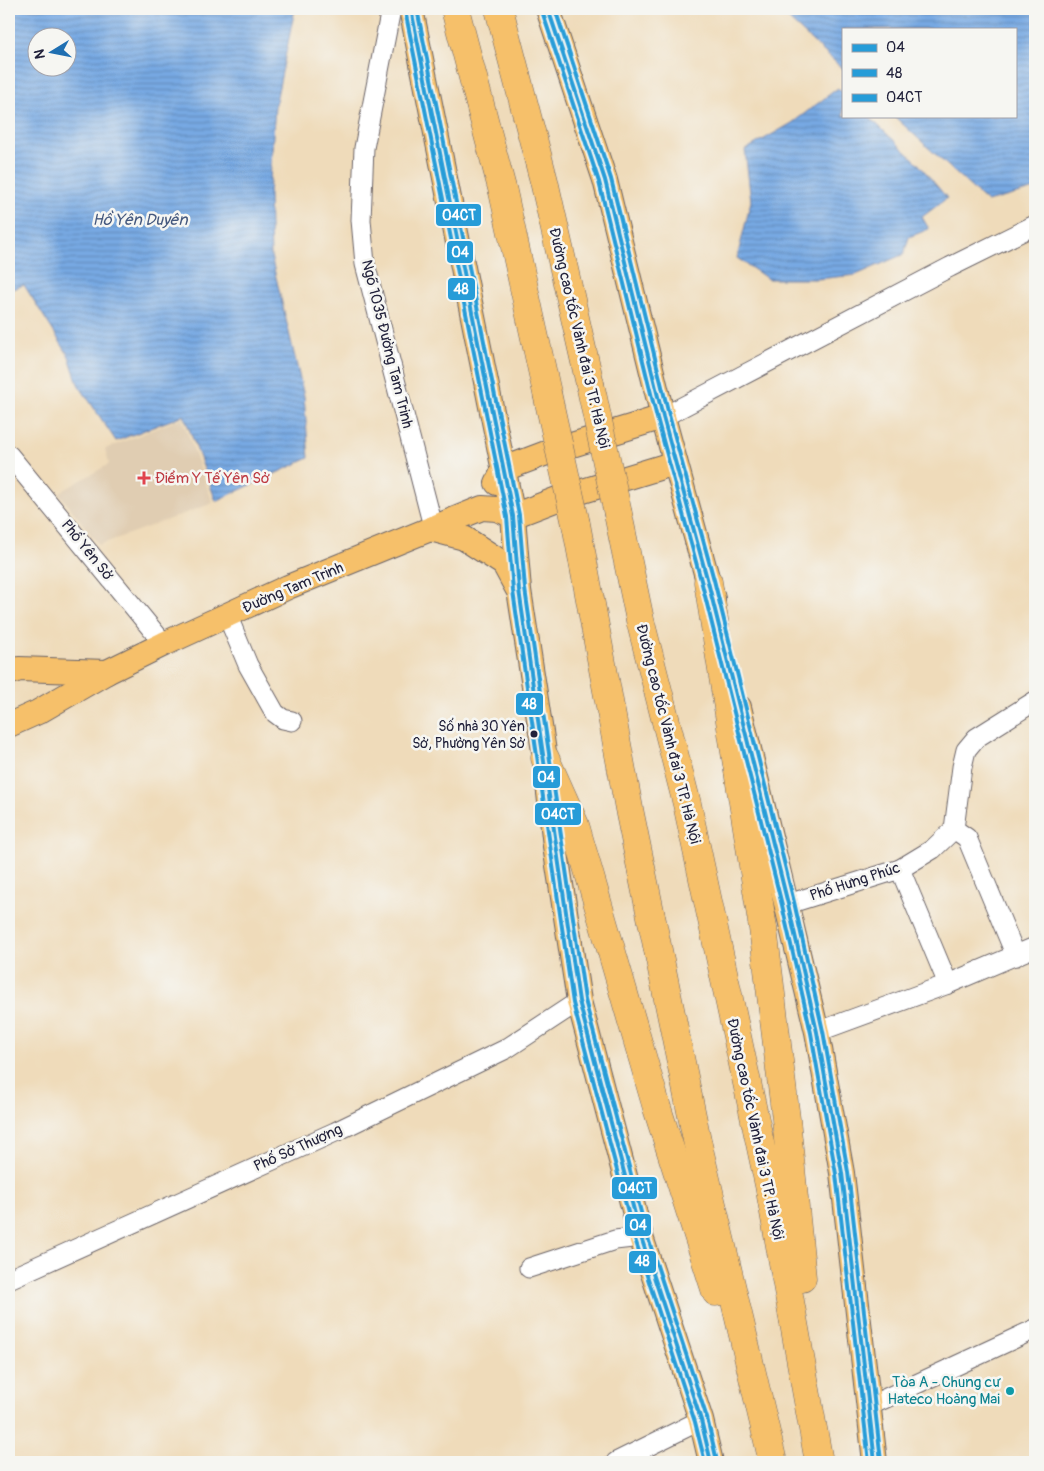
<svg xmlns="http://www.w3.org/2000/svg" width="1044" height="1471" viewBox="0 0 1044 1471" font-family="Pangolin,sans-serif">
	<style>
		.built { fill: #e0cdb2 }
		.water { fill: url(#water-rules); stroke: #4c668f; fill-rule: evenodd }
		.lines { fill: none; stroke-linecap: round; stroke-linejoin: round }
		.minor-casing { stroke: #6a6367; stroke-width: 21 }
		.major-casing { stroke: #6a6367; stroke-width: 26 }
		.highway-casing { stroke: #6a6367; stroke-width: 29 }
		.minor { stroke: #fff; stroke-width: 19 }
		.major { stroke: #f6c06b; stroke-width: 24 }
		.highway { stroke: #f6c06b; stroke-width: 28 }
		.highway-bridge-casing { stroke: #6a6367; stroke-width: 29; stroke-linecap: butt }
		.highway-bridge { stroke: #f6c06b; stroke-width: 28 }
		.bus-1-casing { stroke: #f6f6f2; stroke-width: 8 }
		.bus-2-casing { stroke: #f6f6f2; stroke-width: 8 }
		.bus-3-casing { stroke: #f6f6f2; stroke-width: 8 }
		.bus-1 { stroke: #269cd8; stroke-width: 4 }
		.bus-2 { stroke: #269cd8; stroke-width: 4 }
		.bus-3 { stroke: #269cd8; stroke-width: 4 }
		.health-dot { fill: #e0444e; stroke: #f6f6f2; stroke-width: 2 }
		.bus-dot { fill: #22223b; stroke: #f6f6f2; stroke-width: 2 }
		.culture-dot { fill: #0f9aa8; stroke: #f6f6f2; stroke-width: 2 }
		.labels { text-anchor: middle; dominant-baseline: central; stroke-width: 5; stroke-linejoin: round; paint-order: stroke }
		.bus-label { font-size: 14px; fill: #22223b; stroke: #f6f6f2; text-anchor: end }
		.street-label { font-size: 15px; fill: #22223b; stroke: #f6f6f2 }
		.health-label { font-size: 15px; fill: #be3a42; stroke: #f6f6f2; text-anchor: start }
		.culture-label { font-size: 15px; fill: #0d838f; stroke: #f6f6f2; text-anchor: end }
		.water-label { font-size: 16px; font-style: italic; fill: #44587e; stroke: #f6f6f2 }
		.line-badge { stroke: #f6f6f2; stroke-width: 2 }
		.badge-label { font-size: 14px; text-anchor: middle; font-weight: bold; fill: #fff }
	</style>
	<defs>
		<pattern id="water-rules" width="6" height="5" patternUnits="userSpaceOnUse" patternTransform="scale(1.25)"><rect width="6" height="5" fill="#77a9e3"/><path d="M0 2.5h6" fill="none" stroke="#6189b9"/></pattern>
	</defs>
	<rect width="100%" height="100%" fill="#f6f6f2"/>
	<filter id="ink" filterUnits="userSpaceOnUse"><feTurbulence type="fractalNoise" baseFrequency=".02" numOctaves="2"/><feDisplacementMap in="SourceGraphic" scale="10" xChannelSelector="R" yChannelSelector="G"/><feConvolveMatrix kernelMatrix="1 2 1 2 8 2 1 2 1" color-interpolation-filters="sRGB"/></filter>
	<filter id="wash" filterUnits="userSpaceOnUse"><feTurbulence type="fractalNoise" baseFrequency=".0096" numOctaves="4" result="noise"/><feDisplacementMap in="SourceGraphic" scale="20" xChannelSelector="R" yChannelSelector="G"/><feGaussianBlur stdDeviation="1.12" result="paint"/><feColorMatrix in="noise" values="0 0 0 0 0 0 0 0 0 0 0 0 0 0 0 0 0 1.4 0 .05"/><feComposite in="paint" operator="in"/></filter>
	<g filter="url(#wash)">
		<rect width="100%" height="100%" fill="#efdbba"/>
		<!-- built -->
		<polygon class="built" points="182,418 213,503 99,545 59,493 109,464 105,449"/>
		<!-- water -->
		<g class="water">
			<path d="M9 9H295L275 106 269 195 271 256 304 396 309 458 216 501 184 415 116 441 78 384 69 356 24 285 9 290ZM38 38H68V68H38Z"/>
			<polygon points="777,9 1035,9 1035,189 987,202 894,116 1015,116 1015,29 843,29 843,69"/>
			<polygon points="838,88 843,93 843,116 868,116 916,161 947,198 922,217 929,229 909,237 904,254 856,275 817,279 768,279 737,258 751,201 745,150 792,123"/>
		</g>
	</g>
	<g filter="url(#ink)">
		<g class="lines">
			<!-- minor casing -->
			<g class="minor-casing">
				<g id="minor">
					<polyline points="391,9 364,148 361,220 365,264 434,530"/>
					<polyline points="663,417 950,267 1035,225"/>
					<polyline points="9,455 164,644"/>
					<polyline points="228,617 248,665 275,713 283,719 292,721"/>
					<polyline points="954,829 967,838 1016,956"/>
					<polyline points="900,869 948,984 1035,947"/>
					<polyline points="788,904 900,869 933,849 954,829 962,767 966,750 976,738 1035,701"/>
					<polyline points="817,1032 948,984"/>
					<polyline points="529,1268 615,1240 641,1237"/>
					<polyline points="9,1279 335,1132 506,1049 579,1001"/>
					<polyline points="869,1406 1035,1329"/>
					<polyline points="616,1462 701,1420"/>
				</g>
			</g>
			<!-- major casing -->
			<g class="major-casing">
				<g id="major">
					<polyline points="411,9 513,516 519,590 545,758 555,846 579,1001 641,1237 701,1420 711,1462"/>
					<polyline points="548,9 605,180 663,417 713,599"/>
					<polyline points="497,483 504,469 549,452 663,417"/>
					<polyline points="434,530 464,538 504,564 517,588"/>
					<polyline points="9,673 19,669 107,672"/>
					<polyline points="739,707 817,1032 842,1173 875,1462"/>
					<polyline points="9,725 38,712 107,672 164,644 288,587 482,508 497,509 513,516 560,498 675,463"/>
				</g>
			</g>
			<!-- highway casing -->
			<g class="highway-casing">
				<g id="highway">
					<polyline points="455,9 503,192 547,393"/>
					<polyline points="499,9 544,181 590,384"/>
					<polyline points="618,514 640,620 687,804 769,1185 819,1462"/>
					<polyline points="576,524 630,814 698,1145 773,1462"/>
					<polyline points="708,582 763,928 786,1119 802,1278"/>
					<polyline points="545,758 575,825 657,1108 716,1292"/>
				</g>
			</g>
			<!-- minor -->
			<use href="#minor" class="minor"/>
			<!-- major -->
			<use href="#major" class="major"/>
			<!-- highway -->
			<use href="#highway" class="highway"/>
			<!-- highway-bridge casing -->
			<g class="highway-bridge-casing">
				<g id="highway-bridge">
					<polyline points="590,384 618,514"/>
					<polyline points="547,393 576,524"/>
				</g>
			</g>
			<!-- highway-bridge -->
			<use href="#highway-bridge" class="highway-bridge"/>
			<!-- bus-1 casing -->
			<g class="bus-1-casing">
				<g id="bus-1">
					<polyline points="411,9 513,516 519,590 579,1001 641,1237 701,1420 711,1462"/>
					<polyline points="548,9 605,180 663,417 708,582 788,904 817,1032 842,1173 875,1462"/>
				</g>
			</g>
			<!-- bus-2 casing -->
			<g class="bus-2-casing">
				<g id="bus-2">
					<polyline points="405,10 507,517 513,591 573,1003 635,1239 695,1422 705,1462"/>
					<polyline points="542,11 599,182 657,418 702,584 782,905 811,1033 836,1174 869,1462"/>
				</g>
			</g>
			<!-- bus-3 casing -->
			<g class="bus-3-casing">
				<g id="bus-3">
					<polyline points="417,9 519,515 525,589 585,1000 647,1235 707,1418 717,1461"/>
					<polyline points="555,9 611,179 669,415 714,580 794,902 823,1031 848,1172 881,1461"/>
				</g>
			</g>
			<!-- bus-1 -->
			<use href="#bus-1" class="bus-1"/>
			<!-- bus-2 -->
			<use href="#bus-2" class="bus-2"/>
			<!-- bus-3 -->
			<use href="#bus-3" class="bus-3"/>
		</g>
	</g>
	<!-- markers -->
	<path class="health-dot" d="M141.5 470.5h5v5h5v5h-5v5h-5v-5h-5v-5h5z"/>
	<circle class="bus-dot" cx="534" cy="734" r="4.5"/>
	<circle class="culture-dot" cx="1010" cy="1391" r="5"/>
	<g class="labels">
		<!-- bus labels -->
		<g class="bus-label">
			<text x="525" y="726">Số nhà 30 Yên<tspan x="525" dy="17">Sở, Phường Yên Sở</tspan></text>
		</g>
		<!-- street labels -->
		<g class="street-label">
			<text transform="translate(579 338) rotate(77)">Đường cao tốc Vành đai 3 TP. Hà Nội</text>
			<text transform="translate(387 344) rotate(76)">Ngõ 1035 Đường Tam Trinh</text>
			<text transform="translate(87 550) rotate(51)">Phố Yên Sở</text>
			<text transform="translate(293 588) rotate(-23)">Đường Tam Trinh</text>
			<text transform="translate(668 734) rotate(76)">Đường cao tốc Vành đai 3 TP. Hà Nội</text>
			<text transform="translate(855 882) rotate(-18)">Phố Hưng Phúc</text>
			<text transform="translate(755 1129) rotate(78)">Đường cao tốc Vành đai 3 TP. Hà Nội</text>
			<text transform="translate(298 1148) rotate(-24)">Phố Sở Thượng</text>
		</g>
		<!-- health labels -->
		<g class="health-label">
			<text x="155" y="478">Điểm Y Tế Yên Sở</text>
		</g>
		<!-- culture labels -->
		<g class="culture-label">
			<text x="1000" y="1382">Tòa A - Chung cư<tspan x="1000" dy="17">Hateco Hoàng Mai</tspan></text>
		</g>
		<!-- water labels -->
		<g class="water-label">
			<text x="140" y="220">Hồ Yên Duyên</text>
		</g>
	</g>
	<g class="line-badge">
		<rect x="435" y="203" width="47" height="24" rx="5" fill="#269cd8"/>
		<rect x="446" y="240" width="28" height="24" rx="5" fill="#269cd8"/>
		<rect x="447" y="277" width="29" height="24" rx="5" fill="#269cd8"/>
		<rect x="515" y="692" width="29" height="24" rx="5" fill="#269cd8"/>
		<rect x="532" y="765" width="29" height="24" rx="5" fill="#269cd8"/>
		<rect x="534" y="802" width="48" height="24" rx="5" fill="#269cd8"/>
		<rect x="611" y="1176" width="47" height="24" rx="5" fill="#269cd8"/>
		<rect x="624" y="1213" width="28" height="24" rx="5" fill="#269cd8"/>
		<rect x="628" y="1250" width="29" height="24" rx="5" fill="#269cd8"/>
	</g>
	<g class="badge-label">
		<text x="459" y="220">04CT</text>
		<text x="460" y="257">04</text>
		<text x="461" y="294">48</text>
		<text x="529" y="709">48</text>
		<text x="546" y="782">04</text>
		<text x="558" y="819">04CT</text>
		<text x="635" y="1193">04CT</text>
		<text x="638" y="1230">04</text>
		<text x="642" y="1266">48</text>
	</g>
	<!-- margin -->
	<rect width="1044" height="1471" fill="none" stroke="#f6f6f2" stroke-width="30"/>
	<!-- legend -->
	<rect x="842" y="28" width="175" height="90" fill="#f6f6f2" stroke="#a1a1a9"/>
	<rect x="852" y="44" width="25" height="8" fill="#269cd8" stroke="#a1a1a9"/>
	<text x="886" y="52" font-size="15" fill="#22223b">04</text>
	<rect x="852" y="69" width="25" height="8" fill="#269cd8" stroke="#a1a1a9"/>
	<text x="886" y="78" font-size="15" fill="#22223b">48</text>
	<rect x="852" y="94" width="25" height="8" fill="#269cd8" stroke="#a1a1a9"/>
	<text x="886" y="102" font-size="15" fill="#22223b">04CT</text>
	<!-- north arrow -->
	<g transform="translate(52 52) rotate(260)"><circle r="24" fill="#f6f6f2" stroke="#a1a1a9"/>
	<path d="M0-4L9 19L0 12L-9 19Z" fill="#1f6fb2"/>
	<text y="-8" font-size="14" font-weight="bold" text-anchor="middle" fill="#22223b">N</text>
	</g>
</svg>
